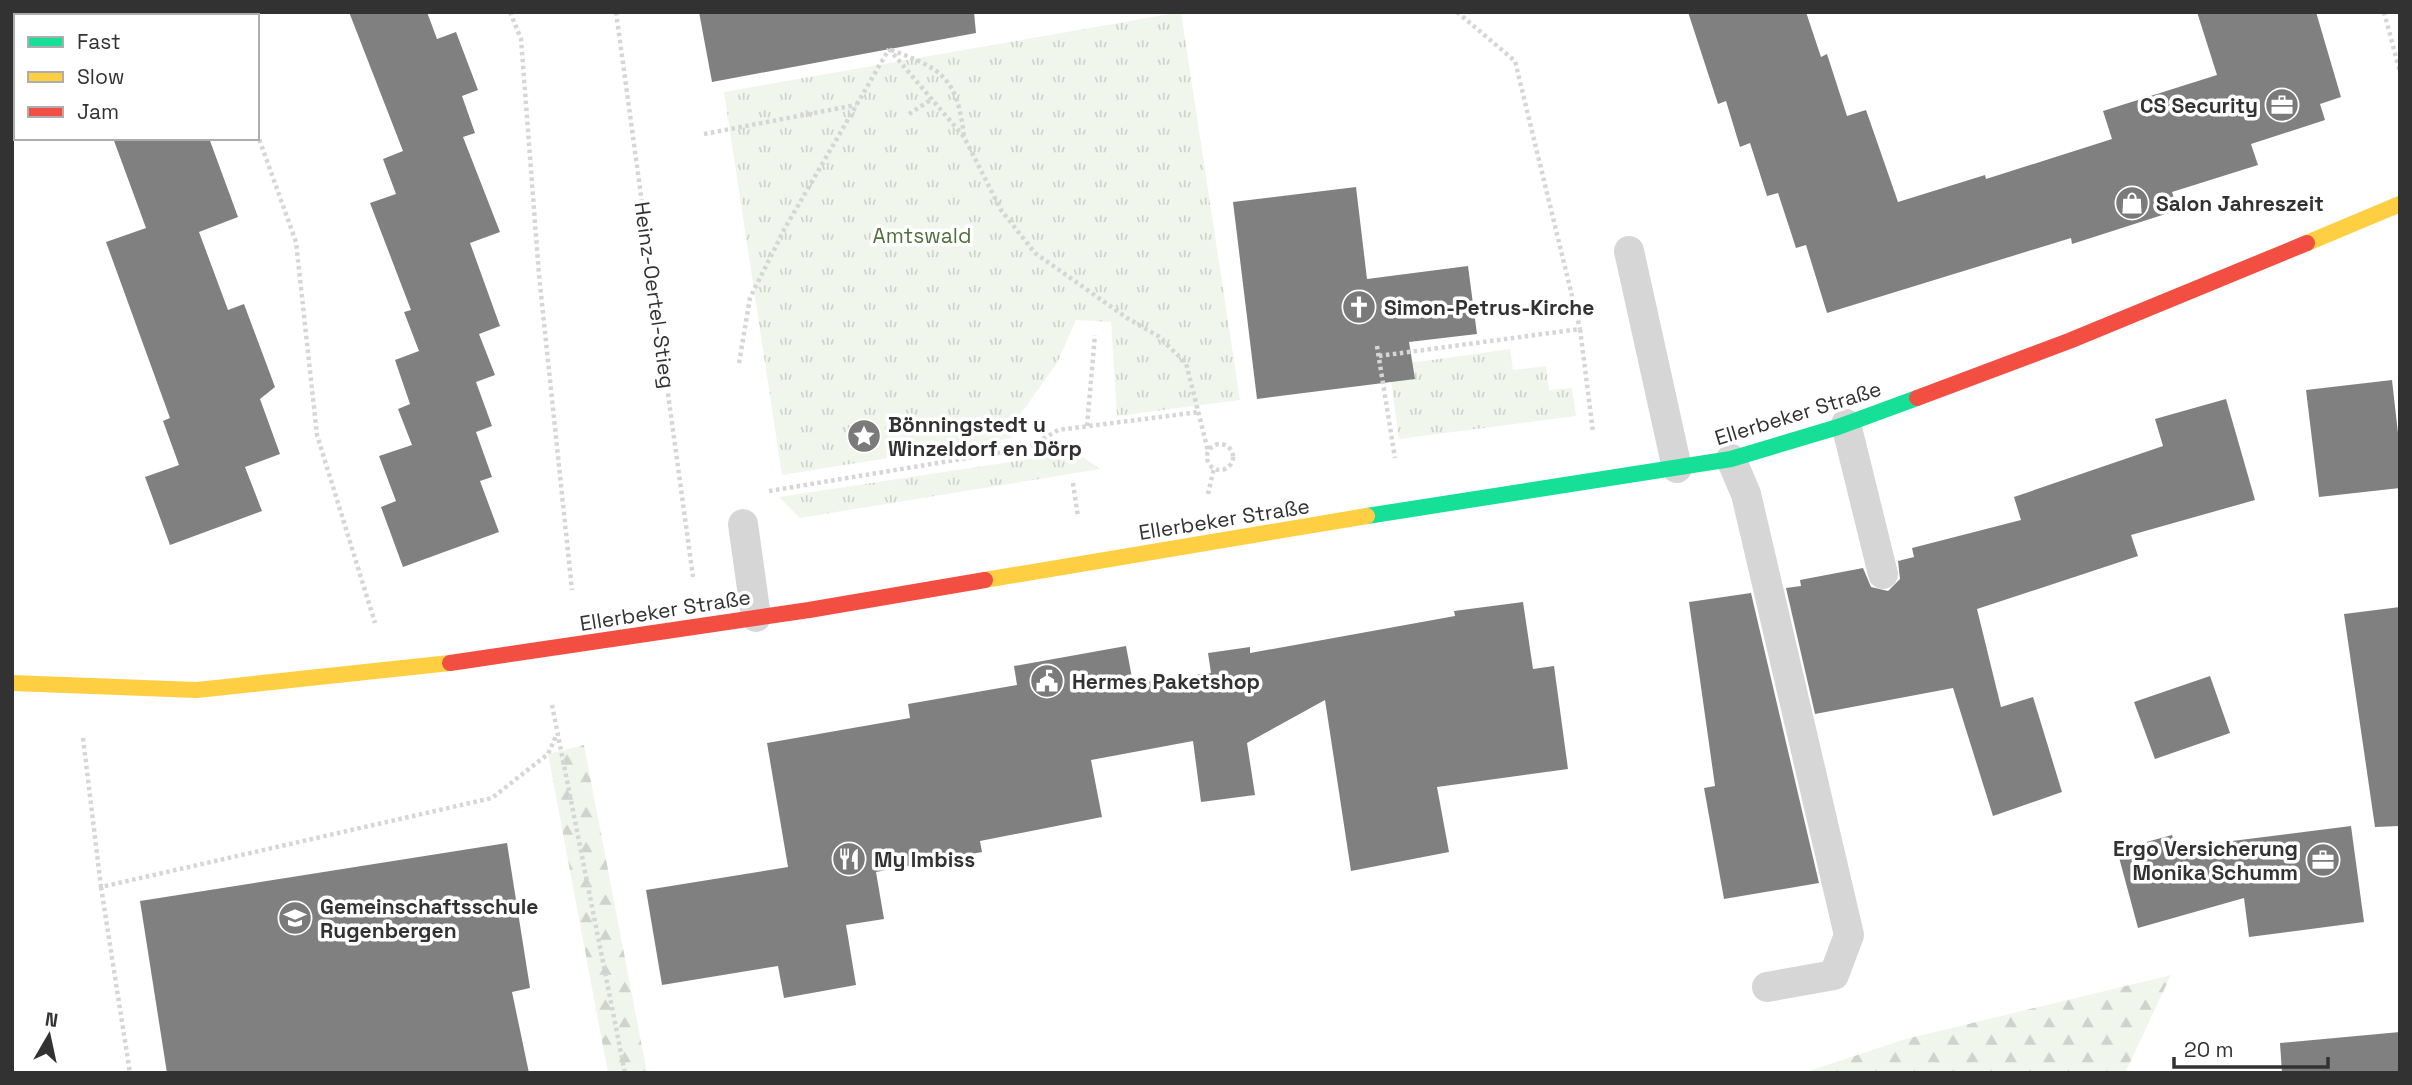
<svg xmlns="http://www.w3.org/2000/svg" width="2412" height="1085" viewBox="0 0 2412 1085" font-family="'Space Grotesk',sans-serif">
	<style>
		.grass { fill: url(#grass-tufts) }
		.forest { fill: url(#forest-firs) }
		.building { fill: #808080 }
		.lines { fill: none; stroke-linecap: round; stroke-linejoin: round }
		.path { stroke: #d6d6d6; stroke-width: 4.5; stroke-dasharray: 3.5 3.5; stroke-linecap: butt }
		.lane { stroke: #d6d6d6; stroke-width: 30 }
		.fast { stroke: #16e098; stroke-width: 16 }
		.slow { stroke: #ffcf43; stroke-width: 16 }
		.jam { stroke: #f24e42; stroke-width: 16 }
		.labels { text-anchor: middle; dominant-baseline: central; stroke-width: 7; stroke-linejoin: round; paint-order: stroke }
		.poi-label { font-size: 21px; font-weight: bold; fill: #323232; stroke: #fff; text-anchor: start }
		.park-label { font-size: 21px; fill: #4e703c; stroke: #fff }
		.street-label { font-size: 21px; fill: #323232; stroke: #fff }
	</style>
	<defs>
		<pattern id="grass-tufts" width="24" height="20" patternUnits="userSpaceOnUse" patternTransform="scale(1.75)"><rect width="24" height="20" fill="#f1f6ed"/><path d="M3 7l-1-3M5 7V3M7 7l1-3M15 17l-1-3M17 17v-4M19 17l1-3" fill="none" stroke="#cfd3cc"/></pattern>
		<pattern id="forest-firs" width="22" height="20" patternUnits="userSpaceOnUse" patternTransform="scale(1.75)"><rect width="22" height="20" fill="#f1f6ed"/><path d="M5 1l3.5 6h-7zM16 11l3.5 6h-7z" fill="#cfd3cc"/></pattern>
	</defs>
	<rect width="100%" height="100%" fill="#fff"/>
	<!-- grass -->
	<g class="grass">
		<polygon points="1181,12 1240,400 1117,416 1111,322 1076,320 1057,363 1007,433 1013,438 782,475 724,92"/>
		<polygon points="1510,349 1513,370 1546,366 1549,390 1572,388 1576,416 1399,439 1389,366"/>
		<polygon points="1076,452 1100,469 800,518 779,497"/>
	</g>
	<!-- forest -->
	<g class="forest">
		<polygon points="584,745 647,1073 608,1073 548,754"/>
		<polygon points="2171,975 2125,1073 1803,1073 1906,1039"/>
	</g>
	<!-- building -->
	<g class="building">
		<polygon points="349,12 427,12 437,39 456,32 478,90 462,96 475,133 463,137 500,232 470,243 500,326 479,334 495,375 476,382 492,426 476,432 492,477 480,481 499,532 403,567 381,507 396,501 379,456 412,445 398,409 410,404 395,360 419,351 404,312 411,310 370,203 396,194 383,159 403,151"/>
		<polygon points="699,12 974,12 976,33 712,82"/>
		<polygon points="1688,12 1806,12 1821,57 1827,54 1847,116 1866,110 1898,202 1985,175 1986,179 2112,139 2103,111 2217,75 2197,12 2316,12 2341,97 2320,104 2325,120 2251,144 2258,165 2172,192 2178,210 2072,244 2071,238 1827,313 1806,245 1796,248 1778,193 1767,196 1750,143 1740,147 1726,101 1718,104"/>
		<polygon points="113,138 209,138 238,217 199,232 228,310 244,304 275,387 260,399 280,454 245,467 262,511 170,545 145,477 179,465 163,421 170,418 106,242 146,228"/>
		<polygon points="1356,187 1367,279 1468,266 1477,334 1409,342 1415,379 1257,399 1233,202"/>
		<polygon points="2392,380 2400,451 2400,488 2319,497 2306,390"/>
		<polygon points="2226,399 2255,500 2131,535 2138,556 1977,609 2001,707 2033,697 2062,792 1993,816 1953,688 1815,714 1786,588 1801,586 1800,580 1863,568 1871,587 1888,591 1900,579 1898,561 1914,557 1912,548 2021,520 2014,497 2163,446 2155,419"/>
		<polygon points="1751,593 1819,883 1724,899 1704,788 1715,786 1689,602"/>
		<polygon points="1523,602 1533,669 1554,666 1568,769 1437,787 1449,852 1351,871 1325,700 1247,743 1255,795 1201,802 1193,741 1091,760 1102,817 980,841 982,852 876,872 884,919 846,925 856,985 784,998 778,966 662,985 646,890 788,867 767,743 910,718 908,704 1017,685 1014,666 1126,646 1133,683 1211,673 1208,653 1250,647 1250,653 1455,616 1454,611"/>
		<polygon points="2400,607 2400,826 2375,827 2344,614"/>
		<polygon points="2210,676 2230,733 2155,759 2134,702"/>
		<polygon points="2351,826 2364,922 2249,937 2244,898 2138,928 2117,850 2172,835 2176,848"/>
		<polygon points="507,843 530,988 512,992 529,1073 167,1073 140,901"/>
		<polygon points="2400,1032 2400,1073 2282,1073 2280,1043"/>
	</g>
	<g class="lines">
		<!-- path -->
		<g class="path">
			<polyline points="205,12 207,16"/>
			<polyline points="510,12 521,39 539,275 572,590"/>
			<polyline points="616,12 693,577"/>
			<polyline points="1457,12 1515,61 1580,329"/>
			<polyline points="2384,12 2400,72"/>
			<polyline points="212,16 218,12"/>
			<polyline points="889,49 964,137 1001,210 1035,253 1127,318 1158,336 1186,363 1208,451"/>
			<path d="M891 50C943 69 957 78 964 136"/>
			<polyline points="909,114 932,99"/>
			<polyline points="257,133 296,242 317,435 375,623"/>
			<polyline points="704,134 856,105"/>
			<polyline points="1377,346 1395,458"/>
			<polyline points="1379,356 1580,329 1593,432"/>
			<polyline points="739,363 750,298 785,228 889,49"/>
			<polyline points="1087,426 1095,335"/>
			<circle cx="1220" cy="457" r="13"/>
			<polyline points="1073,483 1078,517"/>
			<polyline points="769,491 1028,448 1058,430 1199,412"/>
			<polyline points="1208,494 1214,468"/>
			<polyline points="552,705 625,1073"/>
			<polyline points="83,738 101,887 492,798 548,754 557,734"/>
			<polyline points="101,887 130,1073"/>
		</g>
		<!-- lane -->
		<g class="lane">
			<polyline points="1629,251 1677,468"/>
			<polyline points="1846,424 1883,574"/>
			<polyline points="1731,459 1746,494 1849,935 1834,975 1767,987"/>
			<polyline points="743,524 756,617"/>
		</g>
		<!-- fast -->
		<polyline class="fast" points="1367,516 1731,459 1838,427 1917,398"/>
		<!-- slow -->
		<g class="slow">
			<polyline points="2307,243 2400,204"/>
			<polyline points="985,580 1367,516"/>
			<polyline points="12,683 197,690 450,663"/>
		</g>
		<!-- jam -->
		<g class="jam">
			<polyline points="1917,398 2069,341 2307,243"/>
			<polyline points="450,663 809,610 985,580"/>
		</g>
	</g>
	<!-- icons -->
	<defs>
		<g id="office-disc" transform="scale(1.75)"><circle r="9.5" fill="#7a7a7a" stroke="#fff"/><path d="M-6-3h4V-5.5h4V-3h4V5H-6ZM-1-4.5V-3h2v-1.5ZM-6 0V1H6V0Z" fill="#fff"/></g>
		<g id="shop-disc" transform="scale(1.75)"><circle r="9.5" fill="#7a7a7a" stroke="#fff"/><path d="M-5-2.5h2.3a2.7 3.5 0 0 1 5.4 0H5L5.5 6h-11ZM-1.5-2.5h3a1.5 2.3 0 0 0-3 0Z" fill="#fff"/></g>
		<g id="church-disc" transform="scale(1.75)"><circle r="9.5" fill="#7a7a7a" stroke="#fff"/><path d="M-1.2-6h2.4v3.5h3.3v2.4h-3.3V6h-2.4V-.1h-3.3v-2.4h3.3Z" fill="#fff"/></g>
		<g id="sight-disc" transform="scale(1.75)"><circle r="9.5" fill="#7a7a7a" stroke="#fff"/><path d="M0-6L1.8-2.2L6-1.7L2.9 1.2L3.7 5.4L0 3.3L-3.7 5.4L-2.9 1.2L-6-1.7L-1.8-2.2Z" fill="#fff"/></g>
		<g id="civic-disc" transform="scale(1.75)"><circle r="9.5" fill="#7a7a7a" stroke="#fff"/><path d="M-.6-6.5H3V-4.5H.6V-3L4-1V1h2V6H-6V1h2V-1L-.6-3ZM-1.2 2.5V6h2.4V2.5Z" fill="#fff"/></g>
		<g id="restaurant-disc" transform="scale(1.75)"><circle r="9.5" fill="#7a7a7a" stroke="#fff"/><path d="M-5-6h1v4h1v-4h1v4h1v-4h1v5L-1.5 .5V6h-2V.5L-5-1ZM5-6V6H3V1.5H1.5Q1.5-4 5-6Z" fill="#fff"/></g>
		<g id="school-disc" transform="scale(1.75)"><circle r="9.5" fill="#7a7a7a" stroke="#fff"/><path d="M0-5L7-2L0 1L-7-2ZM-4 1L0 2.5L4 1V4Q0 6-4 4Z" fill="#fff"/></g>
	</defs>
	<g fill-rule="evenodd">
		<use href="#office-disc" x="2282" y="105"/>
		<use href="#shop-disc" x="2132" y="203"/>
		<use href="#church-disc" x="1359" y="307"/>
		<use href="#sight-disc" x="864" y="436"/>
		<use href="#civic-disc" x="1047" y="681"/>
		<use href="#restaurant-disc" x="849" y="859"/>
		<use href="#office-disc" x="2323" y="860"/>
		<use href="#school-disc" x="295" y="918"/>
	</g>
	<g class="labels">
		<!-- poi labels -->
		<g class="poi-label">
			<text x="2258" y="105" text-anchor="end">CS Security</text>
			<text x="2156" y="203">Salon Jahreszeit</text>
			<text x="1384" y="307">Simon-Petrus-Kirche</text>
			<text x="888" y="424">Bönningstedt u<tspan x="888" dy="24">Winzeldorf en Dörp</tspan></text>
			<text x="1072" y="681">Hermes Paketshop</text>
			<text x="2298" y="848" text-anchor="end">Ergo Versicherung<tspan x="2298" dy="24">Monika Schumm</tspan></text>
			<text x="874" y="859">My Imbiss</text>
			<text x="320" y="906">Gemeinschaftsschule<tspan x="320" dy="24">Rugenbergen</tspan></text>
		</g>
		<!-- park labels -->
		<g class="park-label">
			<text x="922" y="235">Amtswald</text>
		</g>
		<!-- street labels -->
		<g class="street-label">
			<text transform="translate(655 295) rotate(82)">Heinz-Oertel-Stieg</text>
			<text transform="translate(1798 413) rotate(-17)">Ellerbeker Straße</text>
			<text transform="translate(1224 519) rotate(-9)">Ellerbeker Straße</text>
			<text transform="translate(665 610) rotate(-9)">Ellerbeker Straße</text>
		</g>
	</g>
	<!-- border -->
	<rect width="2412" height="1085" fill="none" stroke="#323232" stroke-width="28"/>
	<!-- legend -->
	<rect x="14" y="14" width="245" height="126" fill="#ffffff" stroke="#adadad" stroke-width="2"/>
	<rect x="28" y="37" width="35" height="10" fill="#16e098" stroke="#adadad" stroke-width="2"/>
	<text x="77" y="49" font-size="21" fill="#323232">Fast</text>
	<rect x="28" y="72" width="35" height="10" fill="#ffcf43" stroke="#adadad" stroke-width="2"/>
	<text x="77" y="84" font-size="21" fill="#323232">Slow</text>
	<rect x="28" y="107" width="35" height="10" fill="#f24e42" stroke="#adadad" stroke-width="2"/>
	<text x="77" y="119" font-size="21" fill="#323232">Jam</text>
	<!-- north arrow -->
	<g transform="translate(49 1036) rotate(9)" stroke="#ffffff" stroke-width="5" paint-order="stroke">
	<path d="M0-5L12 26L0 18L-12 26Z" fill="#323232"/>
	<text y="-10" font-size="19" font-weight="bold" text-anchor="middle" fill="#323232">N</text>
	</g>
	<!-- scale -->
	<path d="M2174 1057v10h154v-10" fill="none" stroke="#323232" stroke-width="3.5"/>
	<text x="2184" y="1057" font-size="21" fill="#323232" stroke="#ffffff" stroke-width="5" paint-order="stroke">20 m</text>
</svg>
